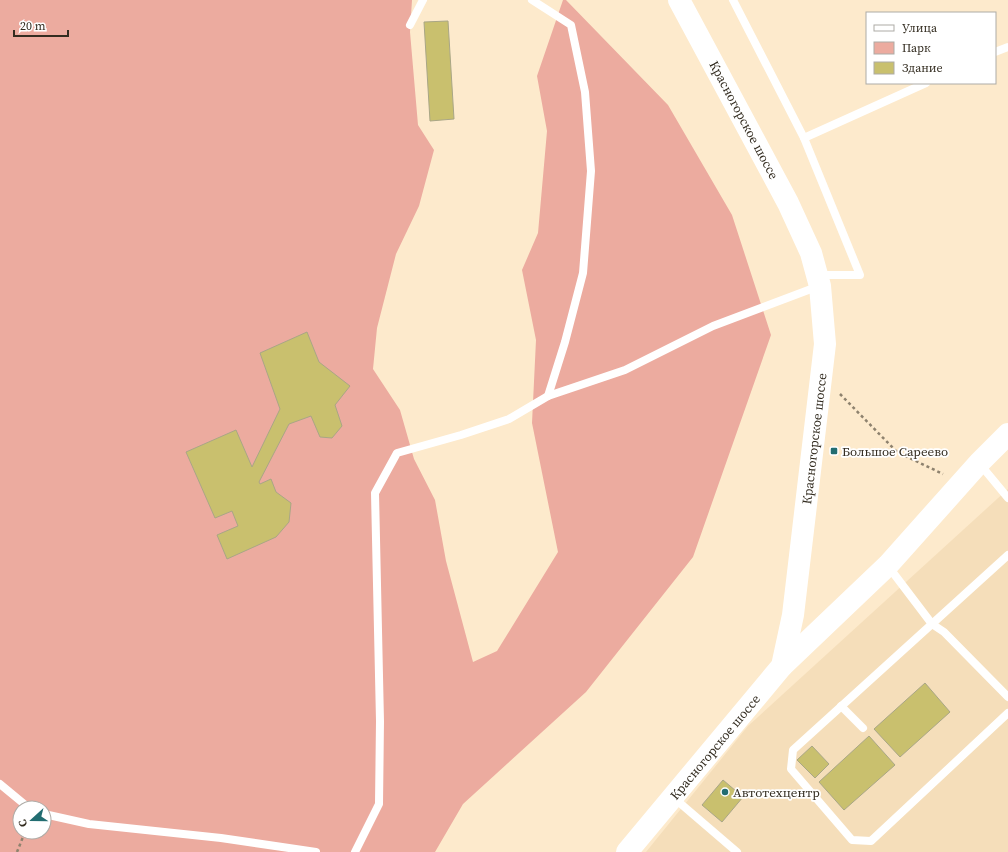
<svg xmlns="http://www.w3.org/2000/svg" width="1008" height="852" viewBox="0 0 1008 852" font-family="'Source Serif 4',serif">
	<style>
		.built { fill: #f5deba }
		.green { fill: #ecab9f; fill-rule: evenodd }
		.building { fill: #c9c06e; stroke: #a9a686 }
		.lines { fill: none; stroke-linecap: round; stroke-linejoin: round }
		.path { stroke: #8e826e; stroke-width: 2.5; stroke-dasharray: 3 3; stroke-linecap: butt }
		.lane { stroke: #fff; stroke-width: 8 }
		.secondary { stroke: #fff; stroke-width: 22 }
		.poi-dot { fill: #226d71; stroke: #fff; stroke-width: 1.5 }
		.labels { text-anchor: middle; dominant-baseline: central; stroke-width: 3.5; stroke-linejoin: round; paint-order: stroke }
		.street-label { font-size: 13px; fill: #332c20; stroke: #fff }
		.poi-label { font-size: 13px; fill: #332c20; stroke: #fff; text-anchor: start }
	</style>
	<rect width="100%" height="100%" fill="#fdeacc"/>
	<!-- built -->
	<polygon class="built" points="1008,489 1008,852 646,852 748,726"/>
	<!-- green -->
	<path class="green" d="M0 0H412L410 32 418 125 434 150 419 206 396 254 377 328 373 369 400 410 414 459 435 500 446 561 473 662 497 651 558 552 532 423 536 340 522 270 538 233 547 131 537 76 563 0H566L668 105 732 215 771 335 693 557 586 692 463 804 435 852H0ZM20 808H44V832H20Z"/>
	<!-- building -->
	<g class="building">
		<polygon points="448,21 454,119 430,121 424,22"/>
		<polygon points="307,332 319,362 350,386 335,405 342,426 332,438 320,437 311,416 289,424 259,482 260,484 271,479 276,492 291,503 289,522 276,537 227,559 217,535 238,526 232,511 215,518 186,452 236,430 252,467 280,409 260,353"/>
		<polygon points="925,683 950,712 900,757 874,729"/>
		<polygon points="869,736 895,765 844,810 819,782"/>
		<polygon points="812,746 829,764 815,778 797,760"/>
		<polygon points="723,780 743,797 722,822 702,805"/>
	</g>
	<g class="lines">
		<!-- path -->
		<g class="path">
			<polyline points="840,394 897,452 943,474"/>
			<polyline points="17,852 25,832"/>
		</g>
		<!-- lane -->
		<g class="lane">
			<polyline points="733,0 804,138"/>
			<polyline points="410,25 423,0"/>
			<polyline points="995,52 1008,47"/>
			<polyline points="818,275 860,275 804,138 926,83"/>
			<polyline points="548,396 625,370 713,326 819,286"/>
			<polyline points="979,463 1008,498"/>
			<polyline points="1008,555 793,750 791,769 852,840 871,841 1008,713"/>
			<polyline points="888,566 932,624 944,632 1008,697"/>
			<polyline points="841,706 863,728"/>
			<polyline points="0,784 29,808"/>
			<polyline points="674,798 737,852"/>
			<polyline points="44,814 89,824 221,838 316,852"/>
			<polyline points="355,852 379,804 380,721 375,493 397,453 461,435 509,419 548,396 565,342 583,273 591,171 585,92 571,25 532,0"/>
		</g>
		<!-- secondary -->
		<g class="secondary">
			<polyline points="782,666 888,565 979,463 1008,434"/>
			<path id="s1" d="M627 852 782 666 793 615 825 344 820 286 811 253 788 203 679 0"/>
		</g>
	</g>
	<!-- markers -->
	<g class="poi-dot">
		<rect x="830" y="447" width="8" height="8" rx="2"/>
		<circle cx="725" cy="792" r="4"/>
	</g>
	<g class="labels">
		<!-- street labels -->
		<g class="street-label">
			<text transform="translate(744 120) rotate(62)">Красногорское шоссе</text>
			<text stroke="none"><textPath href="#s1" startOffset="472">Красногорское шоссе</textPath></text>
			<text stroke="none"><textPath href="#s1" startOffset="137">Красногорское шоссе</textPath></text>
		</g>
		<!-- poi labels -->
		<g class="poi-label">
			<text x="842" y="451">Большое Сареево</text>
			<text x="733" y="792">Автотехцентр</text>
		</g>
	</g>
	<!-- legend -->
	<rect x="866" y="12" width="130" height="72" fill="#ffffff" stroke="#adaba6"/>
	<rect x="874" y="25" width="20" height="6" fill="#ffffff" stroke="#adaba6"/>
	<text x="902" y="32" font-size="12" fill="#332c20">Улица</text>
	<rect x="874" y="42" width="20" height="12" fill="#ecab9f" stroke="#adaba6"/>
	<text x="902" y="52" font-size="12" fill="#332c20">Парк</text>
	<rect x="874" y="62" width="20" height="12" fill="#c9c06e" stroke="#adaba6"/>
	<text x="902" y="72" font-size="12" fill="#332c20">Здание</text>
	<!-- north arrow -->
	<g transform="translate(32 820) rotate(249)"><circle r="19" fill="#ffffff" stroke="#adaba6"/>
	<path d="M0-3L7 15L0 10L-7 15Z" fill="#226d71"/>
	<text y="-6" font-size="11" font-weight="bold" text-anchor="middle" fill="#332c20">С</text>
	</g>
	<!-- scale -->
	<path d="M14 30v6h54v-6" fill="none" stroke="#332c20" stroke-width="2"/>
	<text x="20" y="30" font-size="12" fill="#332c20" stroke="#ffffff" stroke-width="3" paint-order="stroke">20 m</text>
</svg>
